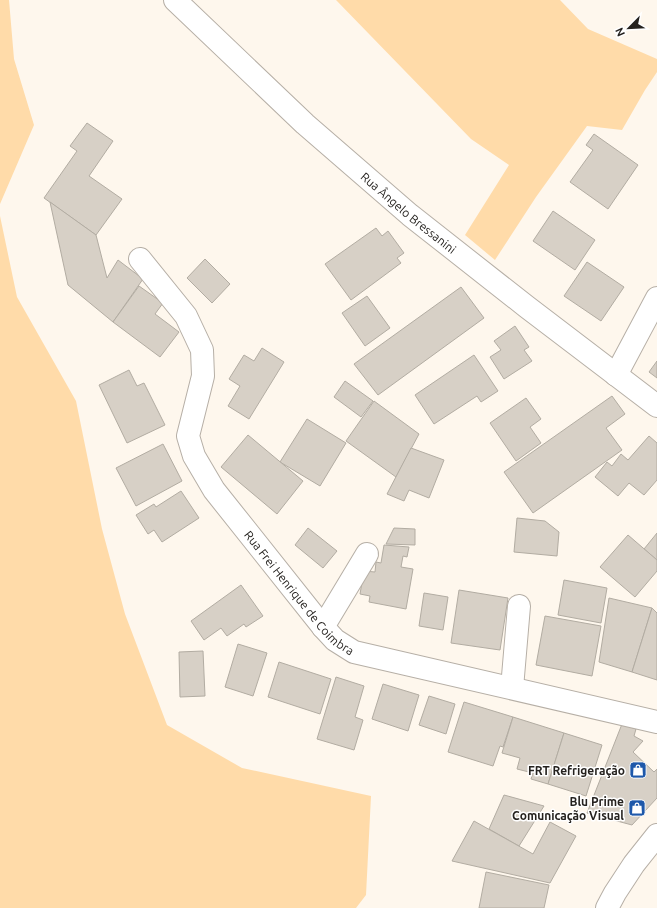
<svg xmlns="http://www.w3.org/2000/svg" width="657" height="908" viewBox="0 0 657 908" font-family="Ubuntu,sans-serif">
	<style>
		.green { fill: #ffdba9 }
		.building { fill: #d7d0c6; stroke: #b2aca2 }
		.lines { fill: none; stroke-linecap: round; stroke-linejoin: round }
		.minor-casing { stroke: #b6afa6; stroke-width: 24 }
		.minor { stroke: #fff; stroke-width: 22 }
		.labels { text-anchor: middle; dominant-baseline: central; stroke-width: 3; stroke-linejoin: round; paint-order: stroke }
		.street-label { font-size: 12px; fill: #25221f; stroke: #fff }
		.poi-label { font-size: 12px; font-weight: bold; fill: #25221f; stroke: #fff; text-anchor: end }
	</style>
	<rect width="100%" height="100%" fill="#fef7ed"/>
	<!-- green -->
	<g class="green">
		<polygon points="0,0 9,0 14,59 34,125 0,204"/>
		<polygon points="336,0 560,0 588,29 657,59 657,72 645,90 622,130 587,126 536,197 495,260 465,235 509,165 471,139"/>
		<polygon points="0,216 17,297 76,401 102,529 125,614 167,725 242,768 371,796 366,895 356,908 0,908"/>
	</g>
	<!-- building -->
	<g class="building">
		<polygon points="87,123 113,141 89,176 122,199 96,235 44,198 77,151 70,146"/>
		<polygon points="594,134 638,165 608,209 570,182 593,150 586,145"/>
		<polygon points="50,202 96,235 107,278 118,260 143,279 113,322 68,285"/>
		<polygon points="553,211 595,240 575,270 533,241"/>
		<polygon points="376,228 382,236 388,231 404,253 397,258 401,263 351,300 325,264"/>
		<polygon points="205,259 230,284 212,303 187,278"/>
		<polygon points="587,262 624,287 601,321 564,296"/>
		<polygon points="139,286 163,303 155,314 179,332 160,357 113,322"/>
		<polygon points="461,287 484,318 378,395 354,364"/>
		<polygon points="367,296 390,328 365,346 342,313"/>
		<polygon points="515,326 529,347 524,350 532,361 504,379 490,357 501,350 494,341"/>
		<polygon points="262,348 284,362 249,419 228,406 240,386 229,379 244,355 254,361"/>
		<polygon points="474,355 498,391 481,402 477,396 434,424 415,395"/>
		<polygon points="657,361 657,378 649,372"/>
		<polygon points="129,370 137,386 144,383 165,425 127,443 99,385"/>
		<polygon points="345,381 373,401 361,417 334,397"/>
		<polygon points="612,396 625,414 606,428 622,450 533,513 504,472"/>
		<polygon points="526,398 541,419 530,427 541,443 516,461 490,423"/>
		<polygon points="374,401 419,434 396,477 346,441"/>
		<polygon points="307,419 346,443 320,486 280,462"/>
		<polygon points="248,435 303,481 277,514 221,467"/>
		<polygon points="649,436 657,443 657,480 644,495 629,483 618,496 595,477 607,462 612,466 621,454 628,460"/>
		<polygon points="163,444 182,481 136,506 116,468"/>
		<polygon points="411,448 444,460 429,498 409,490 404,501 387,494"/>
		<polygon points="181,491 199,518 162,542 154,530 148,534 136,515 154,504 156,507"/>
		<polygon points="517,518 545,521 559,532 557,556 514,552"/>
		<polygon points="308,528 337,551 323,568 295,545"/>
		<polygon points="394,528 415,529 415,545 386,544"/>
		<polygon points="657,533 657,560 644,549"/>
		<polygon points="628,535 657,560 657,571 635,597 600,567"/>
		<polygon points="384,545 409,547 407,557 403,556 401,567 413,569 406,609 369,602 370,596 360,594 364,571 375,572 376,562 381,563"/>
		<polygon points="564,580 607,588 601,623 558,615"/>
		<polygon points="241,585 263,616 246,627 244,624 227,636 221,628 204,640 191,621"/>
		<polygon points="459,590 508,598 500,650 451,643"/>
		<polygon points="424,593 448,597 443,630 419,626"/>
		<polygon points="609,598 652,608 632,672 599,662"/>
		<polygon points="652,608 657,613 657,680 632,672"/>
		<polygon points="545,616 601,626 592,676 536,665"/>
		<polygon points="238,644 267,653 253,696 225,687"/>
		<polygon points="203,651 205,696 180,697 179,652"/>
		<polygon points="279,662 331,679 320,714 268,697"/>
		<polygon points="336,677 364,686 355,717 363,720 354,750 317,739"/>
		<polygon points="383,684 419,695 408,731 372,719"/>
		<polygon points="429,696 455,704 446,734 419,725"/>
		<polygon points="464,702 513,717 503,747 500,746 493,766 448,752"/>
		<polygon points="513,717 564,733 548,784 531,779 533,773 517,769 520,758 502,753"/>
		<polygon points="622,724 636,729 634,736 643,741 633,752 654,772 657,769 657,798 632,825 587,813"/>
		<polygon points="564,733 602,745 586,796 548,784"/>
		<polygon points="504,795 544,806 519,846 489,829"/>
		<polygon points="474,821 533,854 550,822 576,836 550,883 452,861"/>
		<polygon points="486,872 549,885 544,908 479,908"/>
	</g>
	<g class="lines">
		<!-- minor casing -->
		<g class="minor-casing">
			<g id="minor">
				<path id="s1" d="M175 0 305 124 410 215 527 307 657 406"/>
				<path id="s2" d="M140 259 186 316 202 350 203 376 188 436 194 456 214 490 323 627 335 640 354 652 657 722"/>
				<polyline points="616,375 657,298"/>
				<polyline points="323,627 367,554"/>
				<polyline points="512,688 519,606"/>
				<polyline points="607,908 615,893 634,864 657,835"/>
			</g>
		</g>
		<!-- minor -->
		<use href="#minor" class="minor"/>
	</g>
	<!-- icons -->
	<defs>
		<g id="shop-square" transform="scale(0.9)"><rect x="-9" y="-9" width="18" height="18" rx="4" fill="#1e58aa" stroke="#fff"/><path d="M-5-2.5h2.3a2.7 3.5 0 0 1 5.4 0H5L5.5 6h-11ZM-1.5-2.5h3a1.5 2.3 0 0 0-3 0Z" fill="#fff"/></g>
	</defs>
	<g fill-rule="evenodd">
		<use href="#shop-square" x="638" y="770"/>
		<use href="#shop-square" x="637" y="808"/>
	</g>
	<g class="labels">
		<!-- street labels -->
		<g class="street-label">
			<text stroke="none"><textPath href="#s1" startOffset="316">Rua Ângelo Bressanini</textPath></text>
			<text stroke="none"><textPath href="#s2" startOffset="393">Rua Frei Henrique de Coimbra</textPath></text>
		</g>
		<!-- poi labels -->
		<g class="poi-label">
			<text x="625" y="770">FRT Refrigeração</text>
			<text x="624" y="801">Blu Prime<tspan x="624" dy="14">Comunicação Visual</tspan></text>
		</g>
	</g>
	<!-- north arrow -->
	<g transform="translate(629 28) rotate(246)" stroke="#ffffff" stroke-width="3" paint-order="stroke">
	<path d="M0-3L7 15L0 10L-7 15Z" fill="#25221f"/>
	<text y="-6" font-size="11" font-weight="bold" text-anchor="middle" fill="#25221f">N</text>
	</g>
</svg>
